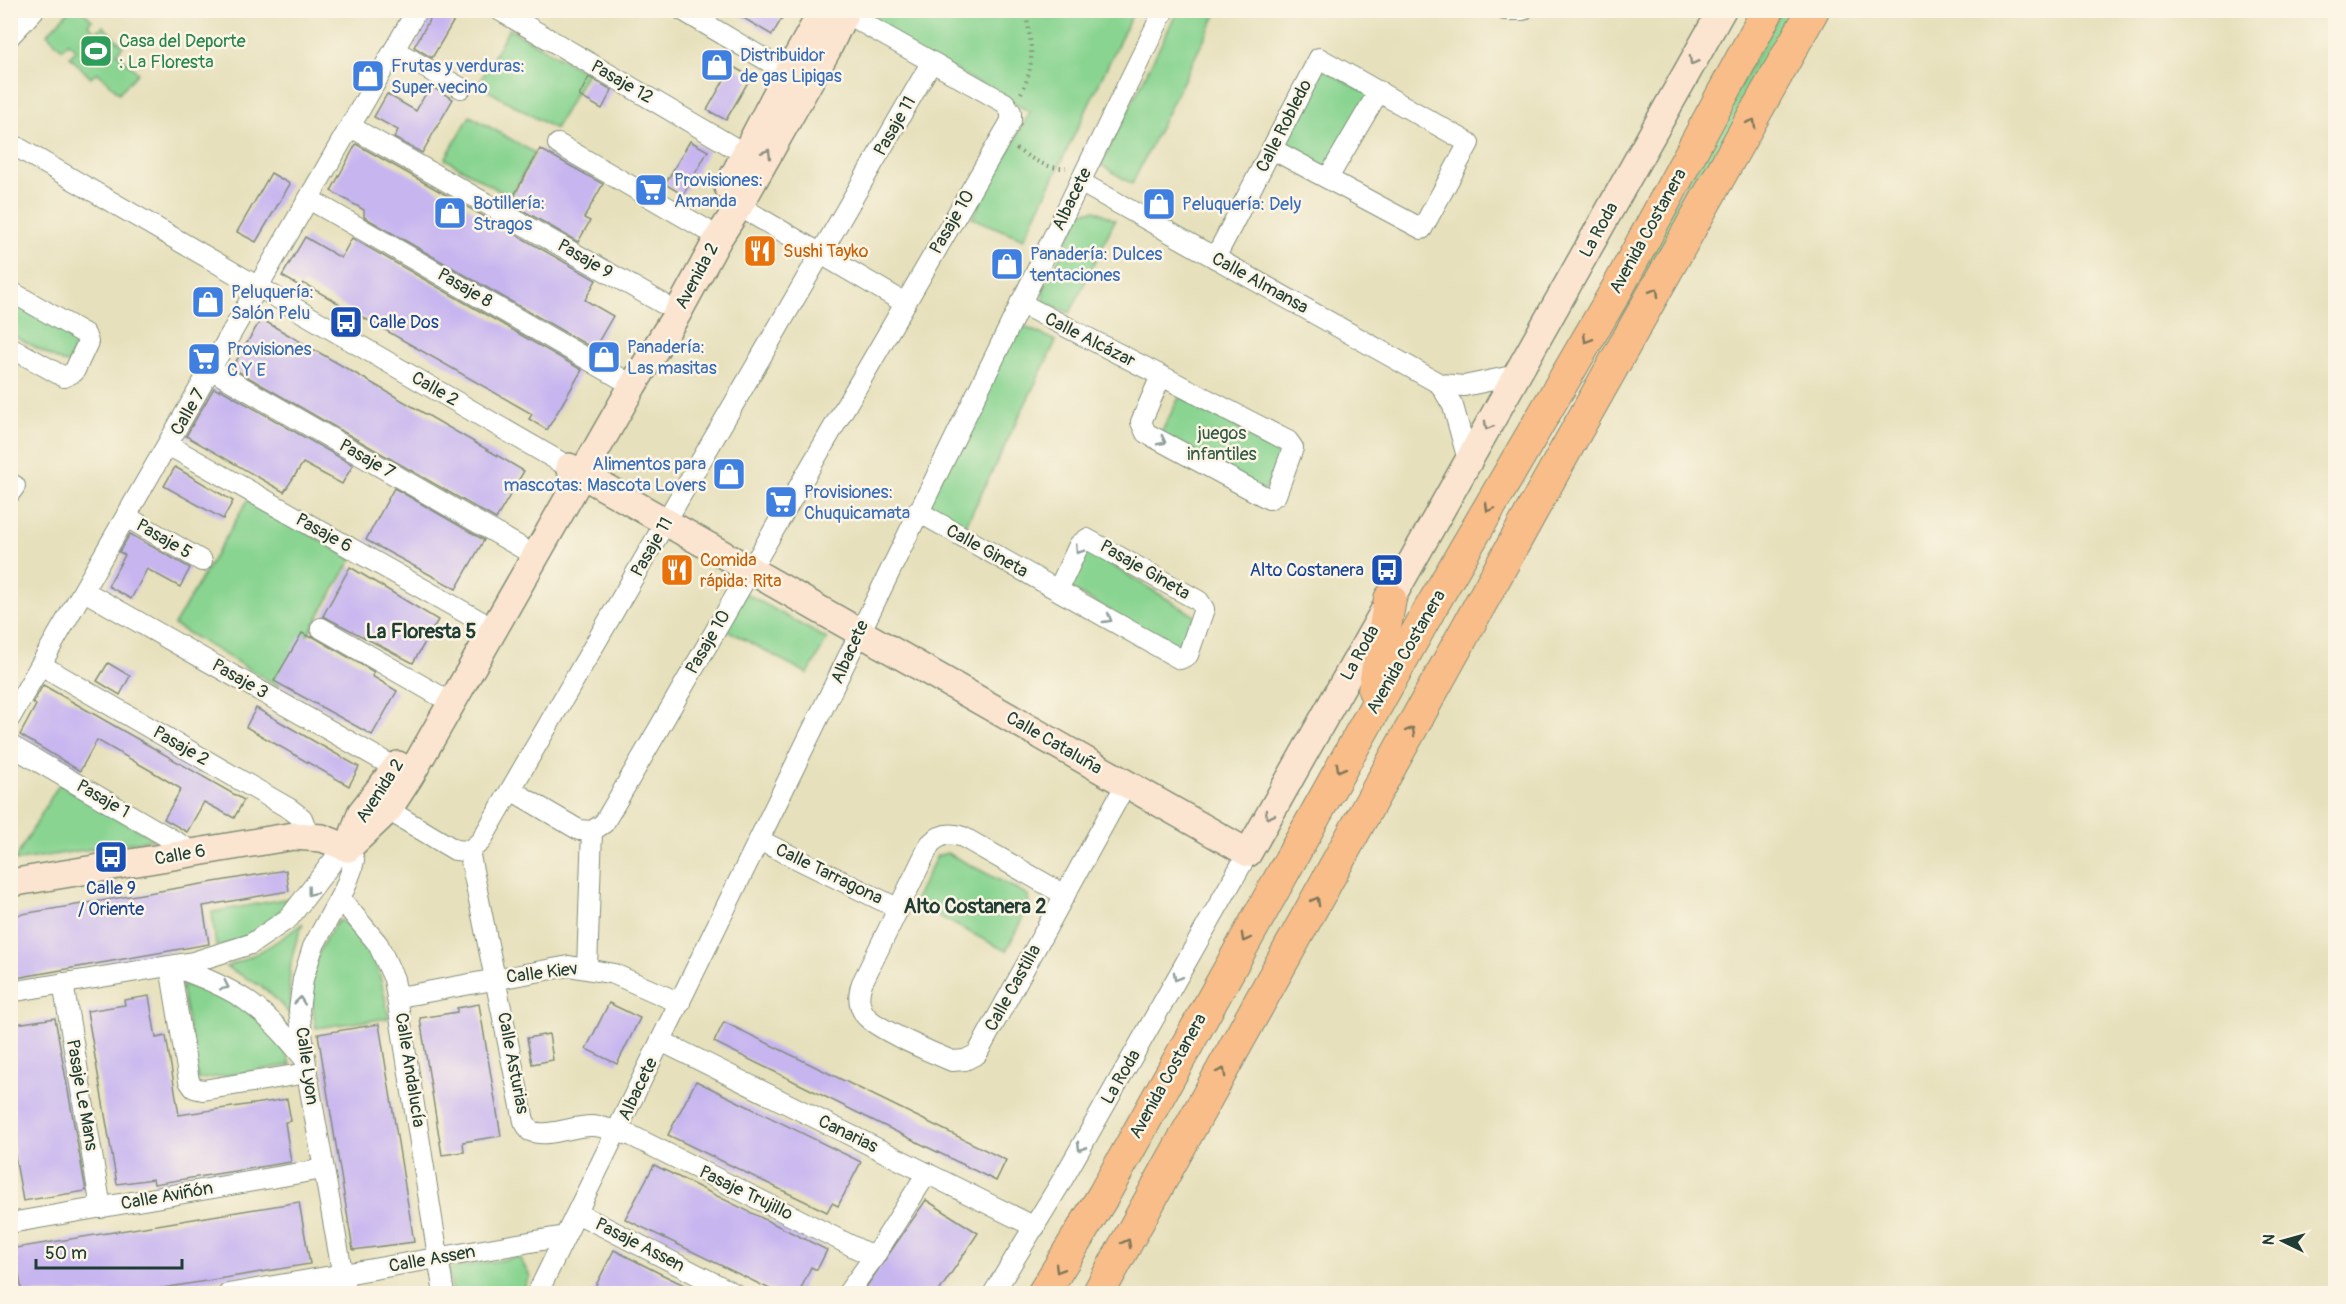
<svg xmlns="http://www.w3.org/2000/svg" width="2346" height="1304" viewBox="0 0 2346 1304" font-family="Pangolin,sans-serif">
	<style>
		.green { fill: #89d491; stroke: #548862; stroke-width: 1.5 }
		.building { fill: #c7b5f0 }
		.lines { fill: none; stroke-linecap: round; stroke-linejoin: round }
		.street-casing { stroke: #828e78; stroke-width: 22 }
		.secondary-casing { stroke: #828e78; stroke-width: 30 }
		.primary-casing { stroke: #828e78; stroke-width: 34 }
		.path { stroke: #828e78; stroke-width: 4; stroke-dasharray: 1.5 4.5; stroke-linecap: butt }
		.street { stroke: #fff; stroke-width: 20 }
		.secondary { stroke: #fce5d0; stroke-width: 27 }
		.primary { stroke: #f8bd89; stroke-width: 32 }
		.oneway { stroke: #8e9182 }
		.oneway2 { stroke: #81775a }
		.oneway3 { stroke: #8f9e9a }
		.labels { text-anchor: middle; dominant-baseline: central; stroke-width: 5; stroke-linejoin: round; paint-order: stroke }
		.leisure-label { font-size: 18px; fill: #27864d; stroke: #fcf5e5; text-anchor: start }
		.shop-label { font-size: 18px; fill: #366cbe; stroke: #fcf5e5; text-anchor: start }
		.street-label { font-size: 18px; fill: #1f3d34; stroke: #fcf5e5 }
		.food-label { font-size: 18px; fill: #c56008; stroke: #fcf5e5; text-anchor: start }
		.transit-label { font-size: 18px; fill: #164399; stroke: #fcf5e5; text-anchor: start }
		.park-label { font-size: 18px; fill: #345b47; stroke: #fcf5e5 }
		.neighbourhood-label { font-size: 20px; font-weight: bold; fill: #1f3d34; stroke: #fcf5e5 }
	</style>
	<rect width="100%" height="100%" fill="#fcf5e5"/>
	<filter id="ink" filterUnits="userSpaceOnUse"><feTurbulence type="fractalNoise" baseFrequency=".0167" numOctaves="2"/><feDisplacementMap in="SourceGraphic" scale="12" xChannelSelector="R" yChannelSelector="G"/><feConvolveMatrix kernelMatrix="1 2 1 2 8 2 1 2 1" color-interpolation-filters="sRGB"/></filter>
	<filter id="wash" filterUnits="userSpaceOnUse"><feTurbulence type="fractalNoise" baseFrequency=".008" numOctaves="4" result="noise"/><feDisplacementMap in="SourceGraphic" scale="24" xChannelSelector="R" yChannelSelector="G"/><feGaussianBlur stdDeviation="1.35" result="paint"/><feColorMatrix in="noise" values="0 0 0 0 0 0 0 0 0 0 0 0 0 0 0 0 0 1.4 0 .05"/><feComposite in="paint" operator="in"/></filter>
	<g filter="url(#wash)">
		<rect width="100%" height="100%" fill="#e6e0bc"/>
		<!-- green -->
		<g class="green">
			<polygon points="1178,10 1218,11 1132,184 1101,165"/>
			<polygon points="69,11 82,11 92,20 88,24 96,32 103,26 123,46 117,53 138,73 119,93 97,72 91,78 70,57 76,50 68,43 62,49 47,34"/>
			<polygon points="875,11 1134,11 1024,239 972,218 1030,112 953,69 864,33"/>
			<polygon points="1781,11 1799,11 1609,353 1635,275"/>
			<polygon points="509,29 587,73 555,129 478,85"/>
			<polygon points="1321,68 1376,98 1330,173 1282,143"/>
			<polygon points="470,116 535,153 510,197 445,159"/>
			<polygon points="1095,210 1115,220 1070,313 1043,301 1043,291 1082,212"/>
			<polygon points="10,301 77,338 69,363 62,362 11,334"/>
			<polygon points="1016,323 1056,341 965,527 926,506"/>
			<polygon points="1180,396 1284,452 1264,491 1160,435"/>
			<polygon points="249,498 352,559 278,686 174,625"/>
			<polygon points="1087,550 1195,616 1175,649 1066,586"/>
			<polygon points="745,593 827,639 808,674 725,629"/>
			<polygon points="59,784 155,839 14,861"/>
			<polygon points="947,853 1028,895 1029,905 1006,951 913,903 937,856"/>
			<path d="M290 898C270 926 249 938 216 947L212 912Z"/>
			<path d="M339 920C376 938 382 982 389 1018L316 1028C308 986 311 953 339 920Z"/>
			<path d="M303 923C289 956 286 983 293 1019 271 990 257 983 226 967 255 956 279 942 303 923Z"/>
			<path d="M181 984C220 993 241 1001 269 1031 278 1041 287 1052 291 1065L198 1080Z"/>
			<polygon points="519,1257 530,1276 521,1293 453,1293 448,1269"/>
		</g>
		<g id="blocks">
			<!-- building -->
			<g class="building">
				<polygon points="435,10 460,10 432,58 414,47"/>
				<polygon points="730,10 787,10 772,35"/>
				<polygon points="732,66 751,77 726,120 707,110"/>
				<polygon points="589,77 612,90 602,109 579,96"/>
				<polygon points="430,86 453,99 422,153 394,138 398,130 374,117 387,94 416,111"/>
				<polygon points="690,141 708,151 683,195 665,184"/>
				<polygon points="356,144 596,280 585,300 613,316 594,349 364,217 364,210 331,191"/>
				<polygon points="540,149 603,184 584,218 590,221 578,242 510,203"/>
				<polygon points="271,173 290,184 256,242 237,232"/>
				<polygon points="305,237 341,258 352,238 582,370 547,430 529,419 532,414 303,283 301,287 282,276"/>
				<polygon points="261,319 524,471 496,519 232,368"/>
				<polygon points="214,388 219,391 220,389 353,465 342,484 303,463 284,492 186,436"/>
				<polygon points="175,467 233,501 223,519 164,486"/>
				<polygon points="394,488 484,540 456,589 366,540"/>
				<polygon points="130,534 190,568 180,587 147,569 131,599 108,586 125,555 119,552"/>
				<polygon points="350,567 438,620 413,663 323,616"/>
				<polygon points="302,633 311,638 312,636 374,672 372,676 397,691 372,735 274,681"/>
				<polygon points="108,663 130,676 120,695 97,681"/>
				<polygon points="43,685 244,800 234,818 204,802 187,832 164,819 181,789 153,772 97,740 80,771 20,735 36,705 33,703"/>
				<polygon points="256,708 359,767 349,786 246,727"/>
				<polygon points="286,870 289,891 203,906 209,944 10,979 10,956 14,955 10,916"/>
				<polygon points="149,996 156,1038 166,1036 179,1115 287,1099 291,1121 285,1122 291,1162 154,1184 153,1179 117,1184 87,1011 125,1005 124,1000"/>
				<polygon points="609,1003 640,1018 617,1064 586,1049"/>
				<polygon points="479,1004 501,1136 463,1142 464,1152 442,1155 420,1018 457,1012 457,1008"/>
				<polygon points="55,1018 86,1191 23,1201 10,1128 10,1025"/>
				<polygon points="724,1022 1006,1160 996,1181 714,1042"/>
				<polygon points="379,1024 414,1242 353,1250 318,1034"/>
				<polygon points="549,1034 553,1060 532,1064 527,1038"/>
				<polygon points="696,1081 861,1162 838,1206 832,1203 827,1212 668,1135"/>
				<polygon points="654,1165 827,1250 817,1270 811,1267 799,1293 778,1293 625,1219"/>
				<polygon points="926,1200 978,1233 938,1293 862,1293"/>
				<polygon points="299,1202 310,1264 132,1293 22,1293 15,1248"/>
				<polygon points="614,1250 661,1274 701,1293 592,1293"/>
			</g>
		</g>
	</g>
	<g filter="url(#ink)">
		<use href="#blocks" fill-opacity="0" stroke="#828e78" stroke-width="1.5"/>
		<g class="lines">
			<!-- street casing -->
			<g class="street-casing">
				<g id="street">
					<polyline points="499,10 745,154"/>
					<polyline points="682,10 798,79"/>
					<polyline points="1505,10 1523,10"/>
					<polyline points="10,36 34,10"/>
					<polyline points="394,50 461,88"/>
					<polyline points="351,127 662,303"/>
					<polyline points="10,143 569,467"/>
					<polyline points="558,144 705,229"/>
					<polyline points="1328,178 1379,91"/>
					<polyline points="1080,182 1440,384 1464,386 1517,375"/>
					<polyline points="309,199 620,378"/>
					<polyline points="739,206 905,303"/>
					<polyline points="1215,258 1319,58 1469,143 1422,229 1272,149"/>
					<polyline points="10,291 85,334 88,342 74,372 64,377 10,347"/>
					<polyline points="1020,303 1288,441 1293,448 1276,495 1269,499 1146,433 1141,422 1161,376"/>
					<polyline points="212,370 522,548"/>
					<polyline points="1440,384 1453,406 1468,460"/>
					<polyline points="168,445 480,621"/>
					<polyline points="10,483 15,486 10,493"/>
					<polyline points="917,511 1180,659 1188,655 1204,609 1199,601 1087,539 1079,545 1058,590"/>
					<polyline points="127,517 202,561"/>
					<polyline points="84,591 396,768"/>
					<polyline points="321,628 438,695"/>
					<polyline points="41,665 290,809 302,818 309,836"/>
					<polyline points="10,718 417,10"/>
					<polyline points="10,745 195,853"/>
					<polyline points="511,790 579,830 592,831 604,823 1011,121 1011,112 1005,103 845,13"/>
					<polyline points="388,810 455,850 469,851 481,841 931,63"/>
					<polyline points="759,840 899,909"/>
					<path d="M469 851 524 1121 530 1131C548 1138 572 1126 591 1126 605 1126 618 1132 632 1136L874 1257"/>
					<path d="M1065 895 963 837C950 832 940 834 930 844L862 983C858 994 858 1005 865 1015 874 1028 935 1054 952 1061L965 1060 977 1054 1126 784"/>
					<polyline points="340,898 378,944 394,979 444,1294"/>
					<polyline points="170,966 189,1081 194,1088 203,1090 307,1073"/>
					<path d="M172 966C235 988 261 1004 303 1057"/>
					<polyline points="587,967 592,831"/>
					<polyline points="63,983 101,1208"/>
					<polyline points="10,992 193,962 251,944 289,918 334,860 348,848 354,860 352,869 345,888 313,947 303,979 299,1010 307,1073 346,1294"/>
					<polyline points="399,997 569,966 614,974 680,1003"/>
					<polyline points="661,1041 1035,1227"/>
					<polyline points="577,1213 735,1294"/>
					<polyline points="10,1223 323,1169"/>
					<polyline points="228,1294 565,1236"/>
					<polyline points="537,1294 1164,10"/>
					<polyline points="847,1294 874,1257 927,1173"/>
					<polyline points="993,1294 1060,1184 1248,853"/>
				</g>
			</g>
			<!-- secondary casing -->
			<g class="secondary-casing">
				<g id="secondary">
					<polyline points="728,187 776,95 823,10"/>
					<polyline points="569,467 1248,853 1722,10"/>
					<polyline points="354,833 361,813 398,765"/>
					<polyline points="348,848 388,810 410,776 633,385 677,314 719,237 739,206 827,50 846,10"/>
					<polyline points="10,883 294,836 322,838 348,848"/>
				</g>
			</g>
			<!-- primary casing -->
			<g class="primary-casing">
				<g id="primary">
					<polyline points="1374,690 1390,599"/>
					<polyline points="1043,1294 1103,1196 1430,609 1617,289 1768,10"/>
					<polyline points="1098,1294 1564,453 1813,10"/>
				</g>
			</g>
			<!-- path -->
			<g class="path">
				<path d="M1021 93C1037 62 1031 43 1025 10"/>
				<path d="M1016 149C1033 159 1046 169 1066 168"/>
			</g>
			<!-- street -->
			<use href="#street" class="street"/>
			<!-- secondary -->
			<use href="#secondary" class="secondary"/>
			<!-- primary -->
			<use href="#primary" class="primary"/>
		</g>
		<!-- one-way arrows -->
		<defs><path id="oneway-chevron" d="M-2-3.5L2.5 0L-2 3.5" fill="none" stroke-width="1.6" stroke-linecap="round" stroke-linejoin="round" transform="scale(1.5)"/></defs>
		<g class="oneway">
			<use href="#oneway-chevron" transform="translate(1693 61) rotate(119)"/>
			<use href="#oneway-chevron" transform="translate(767 153) rotate(-59)"/>
			<use href="#oneway-chevron" transform="translate(1488 426) rotate(120)"/>
			<use href="#oneway-chevron" transform="translate(1269 815) rotate(119)"/>
		</g>
		<g class="oneway2">
			<use href="#oneway-chevron" transform="translate(1752 123) rotate(-60)"/>
			<use href="#oneway-chevron" transform="translate(1655 292) rotate(-60)"/>
			<use href="#oneway-chevron" transform="translate(1587 339) rotate(120)"/>
			<use href="#oneway-chevron" transform="translate(1489 508) rotate(120)"/>
			<use href="#oneway-chevron" transform="translate(1411 731) rotate(-61)"/>
			<use href="#oneway-chevron" transform="translate(1340 768) rotate(119)"/>
			<use href="#oneway-chevron" transform="translate(1316 901) rotate(-61)"/>
			<use href="#oneway-chevron" transform="translate(1245 938) rotate(119)"/>
			<use href="#oneway-chevron" transform="translate(1222 1072) rotate(-61)"/>
			<use href="#oneway-chevron" transform="translate(1127 1243) rotate(-61)"/>
			<use href="#oneway-chevron" transform="translate(1059 1269) rotate(121)"/>
		</g>
		<g class="oneway3">
			<use href="#oneway-chevron" transform="translate(1162 441) rotate(28)"/>
			<use href="#oneway-chevron" transform="translate(1079 550) rotate(124)"/>
			<use href="#oneway-chevron" transform="translate(1108 619) rotate(30)"/>
			<use href="#oneway-chevron" transform="translate(311 892) rotate(128)"/>
			<use href="#oneway-chevron" transform="translate(1177 977) rotate(120)"/>
			<use href="#oneway-chevron" transform="translate(225 986) rotate(26)"/>
			<use href="#oneway-chevron" transform="translate(300 1001) rotate(-84)"/>
			<use href="#oneway-chevron" transform="translate(1081 1147) rotate(120)"/>
		</g>
	</g>
	<!-- icons -->
	<defs>
		<g id="stadium-square" transform="scale(1.725)"><rect x="-9" y="-9" width="18" height="18" rx="4" fill="#2e9e5b" stroke="#fcf5e5"/><path d="M0-5a6.5 5 0 1 0 0 10a6.5 5 0 1 0 0-10ZM-3.5-1.8h7v3.6h-7Z" fill="#fff"/></g>
		<g id="shop-square" transform="scale(1.725)"><rect x="-9" y="-9" width="18" height="18" rx="4" fill="#3f7fe0" stroke="#fcf5e5"/><path d="M-5-2.5h2.3a2.7 3.5 0 0 1 5.4 0H5L5.5 6h-11ZM-1.5-2.5h3a1.5 2.3 0 0 0-3 0Z" fill="#fff"/></g>
		<g id="supermarket-square" transform="scale(1.725)"><rect x="-9" y="-9" width="18" height="18" rx="4" fill="#3f7fe0" stroke="#fcf5e5"/><path d="M-6-5.5h2.5l.6 2H6L4.5 2H-2.5L-4.4-4H-6ZM-1.5 3.2a1.3 1.3 0 1 0 .1 0ZM3 3.2a1.3 1.3 0 1 0 .1 0Z" fill="#fff"/></g>
		<g id="restaurant-square" transform="scale(1.725)"><rect x="-9" y="-9" width="18" height="18" rx="4" fill="#e8710a" stroke="#fcf5e5"/><path d="M-5-6h1v4h1v-4h1v4h1v-4h1v5L-1.5 .5V6h-2V.5L-5-1ZM5-6V6H3V1.5H1.5Q1.5-4 5-6Z" fill="#fff"/></g>
		<g id="bus-square" transform="scale(1.725)"><rect x="-9" y="-9" width="18" height="18" rx="4" fill="#1a4fb4" stroke="#fcf5e5"/><path d="M-5-6H5V4H4V6H2V4H-2V6H-4V4H-5ZM-3.5-4V0h7V-4ZM-3.5 1.2v1.5H-2V1.2ZM2 1.2v1.5H3.5V1.2Z" fill="#fff"/></g>
	</defs>
	<g fill-rule="evenodd">
		<use href="#stadium-square" x="96" y="51"/>
		<use href="#shop-square" x="717" y="65"/>
		<use href="#shop-square" x="368" y="76"/>
		<use href="#supermarket-square" x="651" y="190"/>
		<use href="#shop-square" x="1159" y="204"/>
		<use href="#shop-square" x="450" y="213"/>
		<use href="#restaurant-square" x="760" y="251"/>
		<use href="#shop-square" x="1007" y="264"/>
		<use href="#shop-square" x="208" y="302"/>
		<use href="#bus-square" x="346" y="322"/>
		<use href="#shop-square" x="604" y="357"/>
		<use href="#supermarket-square" x="204" y="359"/>
		<use href="#shop-square" x="729" y="474"/>
		<use href="#supermarket-square" x="781" y="502"/>
		<use href="#restaurant-square" x="677" y="570"/>
		<use href="#bus-square" x="1387" y="570"/>
		<use href="#bus-square" x="111" y="857"/>
	</g>
	<g class="labels">
		<!-- leisure labels -->
		<g class="leisure-label">
			<text x="119" y="41">Casa del Deporte<tspan x="119" dy="21">: La Floresta</tspan></text>
		</g>
		<!-- shop labels -->
		<g class="shop-label">
			<text x="740" y="55">Distribuidor<tspan x="740" dy="21">de gas Lipigas</tspan></text>
			<text x="391" y="66">Frutas y verduras:<tspan x="391" dy="21">Super vecino</tspan></text>
			<text x="674" y="180">Provisiones:<tspan x="674" dy="21">Amanda</tspan></text>
			<text x="473" y="203">Botillería:<tspan x="473" dy="21">Stragos</tspan></text>
			<text x="1182" y="204">Peluquería: Dely</text>
			<text x="1030" y="254">Panadería: Dulces<tspan x="1030" dy="21">tentaciones</tspan></text>
			<text x="231" y="292">Peluquería:<tspan x="231" dy="21">Salón Pelu</tspan></text>
			<text x="627" y="347">Panadería:<tspan x="627" dy="21">Las masitas</tspan></text>
			<text x="227" y="349">Provisiones<tspan x="227" dy="21">C Y E</tspan></text>
			<text x="706" y="464" text-anchor="end">Alimentos para<tspan x="706" dy="21">mascotas: Mascota Lovers</tspan></text>
			<text x="804" y="492">Provisiones:<tspan x="804" dy="21">Chuquicamata</tspan></text>
		</g>
		<!-- street labels -->
		<g class="street-label">
			<text transform="translate(622 82) rotate(30)">Pasaje 12</text>
			<text transform="translate(895 126) rotate(-60)">Pasaje 11</text>
			<text transform="translate(1284 126) rotate(-63)">Calle Robledo</text>
			<text transform="translate(1072 199) rotate(-64)">Albacete</text>
			<text transform="translate(952 222) rotate(-60)">Pasaje 10</text>
			<text transform="translate(1599 230) rotate(-61)">La Roda</text>
			<text transform="translate(1648 231) rotate(-61)">Avenida Costanera</text>
			<text transform="translate(585 259) rotate(30)">Pasaje 9</text>
			<text transform="translate(697 276) rotate(-62)">Avenida 2</text>
			<text transform="translate(1260 283) rotate(29)">Calle Almansa</text>
			<text transform="translate(465 288) rotate(30)">Pasaje 8</text>
			<text transform="translate(1090 340) rotate(27)">Calle Alcázar</text>
			<text transform="translate(435 389) rotate(30)">Calle 2</text>
			<text transform="translate(188 412) rotate(-60)">Calle 7</text>
			<text transform="translate(367 459) rotate(30)">Pasaje 7</text>
			<text transform="translate(324 533) rotate(29)">Pasaje 6</text>
			<text transform="translate(164 539) rotate(30)">Pasaje 5</text>
			<text transform="translate(652 547) rotate(-60)">Pasaje 11</text>
			<text transform="translate(987 551) rotate(29)">Calle Gineta</text>
			<text transform="translate(1145 570) rotate(30)">Pasaje Gineta</text>
			<text transform="translate(708 642) rotate(-60)">Pasaje 10</text>
			<text transform="translate(850 652) rotate(-66)">Albacete</text>
			<text transform="translate(1406 652) rotate(-60)">Avenida Costanera</text>
			<text transform="translate(1360 653) rotate(-61)">La Roda</text>
			<text transform="translate(240 679) rotate(30)">Pasaje 3</text>
			<text transform="translate(1054 743) rotate(30)">Calle Cataluña</text>
			<text transform="translate(181 746) rotate(30)">Pasaje 2</text>
			<text transform="translate(380 791) rotate(-57)">Avenida 2</text>
			<text transform="translate(103 799) rotate(30)">Pasaje 1</text>
			<text transform="translate(180 855) rotate(-10)">Calle 6</text>
			<text transform="translate(829 874) rotate(26)">Calle Tarragona</text>
			<text transform="translate(542 973) rotate(-7)">Calle Kiev</text>
			<text transform="translate(1013 988) rotate(-61)">Calle Castilla</text>
			<text transform="translate(513 1063) rotate(79)">Calle Asturias</text>
			<text transform="translate(307 1066) rotate(82)">Calle Lyon</text>
			<text transform="translate(410 1070) rotate(81)">Calle Andalucía</text>
			<text transform="translate(1168 1076) rotate(-61)">Avenida Costanera</text>
			<text transform="translate(1121 1077) rotate(-60)">La Roda</text>
			<text transform="translate(638 1089) rotate(-64)">Albacete</text>
			<text transform="translate(82 1095) rotate(80)">Pasaje Le Mans</text>
			<text transform="translate(848 1134) rotate(26)">Canarias</text>
			<text transform="translate(746 1193) rotate(26)">Pasaje Trujillo</text>
			<text transform="translate(167 1196) rotate(-10)">Calle Aviñón</text>
			<text transform="translate(640 1245) rotate(27)">Pasaje Assen</text>
			<text transform="translate(432 1259) rotate(-10)">Calle Assen</text>
		</g>
		<!-- food labels -->
		<g class="food-label">
			<text x="783" y="251">Sushi Tayko</text>
			<text x="700" y="560">Comida<tspan x="700" dy="21">rápida: Rita</tspan></text>
		</g>
		<!-- transit labels -->
		<g class="transit-label">
			<text x="369" y="322">Calle Dos</text>
			<text x="1364" y="570" text-anchor="end">Alto Costanera</text>
			<text x="111" y="888" text-anchor="middle">Calle 9<tspan x="111" dy="21">/ Oriente</tspan></text>
		</g>
		<!-- park labels -->
		<g class="park-label">
			<text x="1222" y="433">juegos<tspan x="1222" dy="21">infantiles</tspan></text>
		</g>
		<!-- neighbourhood labels -->
		<g class="neighbourhood-label">
			<text x="421" y="631">La Floresta 5</text>
			<text x="975" y="906">Alto Costanera 2</text>
		</g>
	</g>
	<!-- margin -->
	<rect width="2346" height="1304" fill="none" stroke="#fcf5e5" stroke-width="36"/>
	<!-- north arrow -->
	<g transform="translate(2283 1241) rotate(275)" stroke="#fcf5e5" stroke-width="4.5" paint-order="stroke">
	<path d="M0-4.5L10 22L0 15L-10 22Z" fill="#1f3d34"/>
	<text y="-9" font-size="16" font-weight="bold" text-anchor="middle" fill="#1f3d34">N</text>
	</g>
	<!-- scale -->
	<path d="M36 1259v9h146v-9" fill="none" stroke="#1f3d34" stroke-width="3"/>
	<text x="45" y="1259" font-size="18" fill="#1f3d34" stroke="#fcf5e5" stroke-width="4.5" paint-order="stroke">50 m</text>
</svg>
